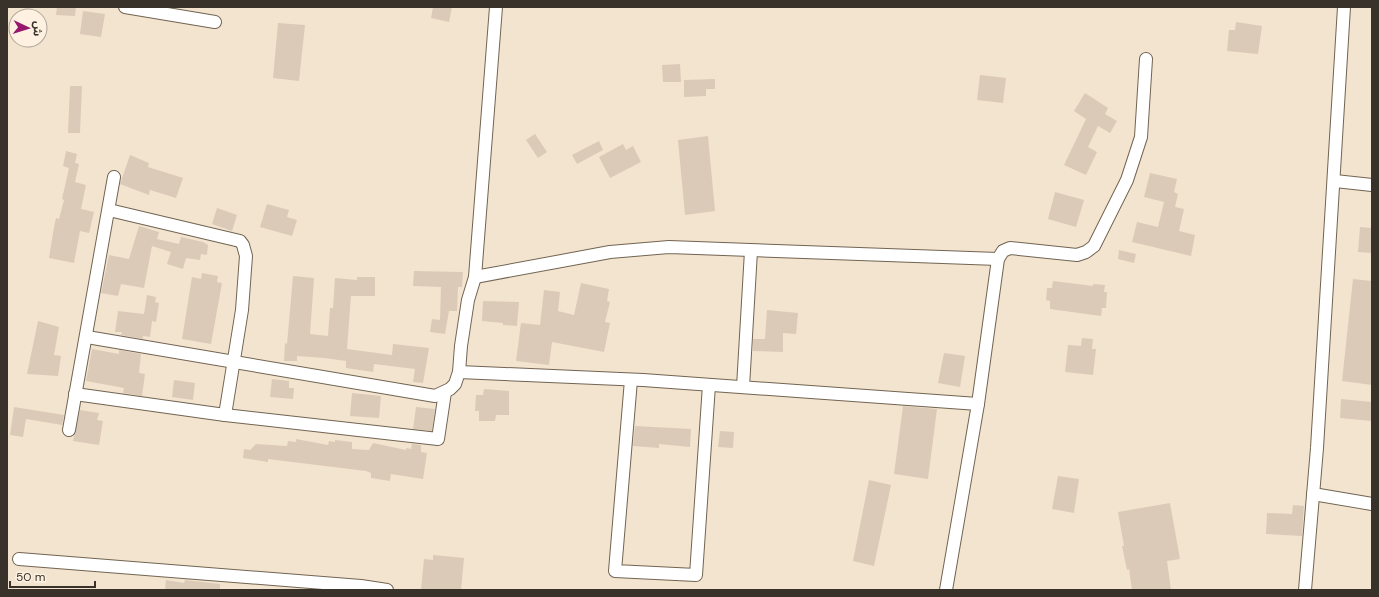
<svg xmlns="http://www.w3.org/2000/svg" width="1379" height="597" viewBox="0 0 1379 597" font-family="'DM Sans','Noto Sans Arabic',sans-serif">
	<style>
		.building { fill: #dbcab7 }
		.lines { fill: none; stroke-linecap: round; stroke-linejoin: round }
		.minor-casing { stroke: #716452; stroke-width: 14 }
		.minor { stroke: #fff; stroke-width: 12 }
	</style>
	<rect width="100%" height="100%" fill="#f3e4cf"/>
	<!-- building -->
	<g class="building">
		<polygon points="57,7 76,7 75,16 56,15"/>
		<polygon points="433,7 452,7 449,22 431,18"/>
		<polygon points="83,11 105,14 101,37 80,34"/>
		<polygon points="1236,22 1262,26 1258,54 1227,51 1229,30 1235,30"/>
		<polygon points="278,23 305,25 299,81 273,78"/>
		<polygon points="680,64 681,82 663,82 662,65"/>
		<polygon points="980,75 1006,78 1003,103 977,100"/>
		<polygon points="715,79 715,89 706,89 706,96 684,97 684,80"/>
		<polygon points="70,86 82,86 80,133 68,133"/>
		<polygon points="1085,93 1108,108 1105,114 1117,121 1110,133 1098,126 1088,147 1097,152 1086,175 1064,165 1086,119 1074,111"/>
		<polygon points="535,134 547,152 538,158 526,140"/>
		<polygon points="708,136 715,211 685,215 678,140"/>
		<polygon points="599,141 603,150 577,164 572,155"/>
		<polygon points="623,144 626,150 633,146 641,162 610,178 599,157"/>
		<polygon points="66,151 77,154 75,163 79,164 75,182 86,185 81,209 94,212 89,233 80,231 74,263 49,258 54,227 56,218 59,219 64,200 62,199 69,168 63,166"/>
		<polygon points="130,155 149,163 148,167 183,178 176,198 150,190 149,195 120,184"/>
		<polygon points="1150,173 1177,179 1174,192 1178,194 1175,207 1184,209 1179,231 1195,235 1191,256 1132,242 1137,222 1158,227 1164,202 1144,197"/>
		<polygon points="1055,192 1084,200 1076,227 1048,219"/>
		<polygon points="267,204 289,210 287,217 297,220 292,236 260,227"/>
		<polygon points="217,208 237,215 232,231 212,224"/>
		<polygon points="139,226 159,232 157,239 179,244 181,237 203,242 208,245 207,255 201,254 200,260 186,258 183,269 167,264 171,252 152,246 144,288 121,284 118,296 101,293 109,255 129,259"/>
		<polygon points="1360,227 1372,228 1372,253 1358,252"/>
		<polygon points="1119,250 1136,254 1134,263 1118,259"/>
		<polygon points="414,271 463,272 462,287 458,287 457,311 449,311 445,334 430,332 432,319 440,320 441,287 413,286"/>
		<polygon points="202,273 218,276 217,282 222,283 211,344 182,339 192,277 201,279"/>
		<polygon points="293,276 314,278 310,334 328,336 330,308 333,308 335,278 357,280 357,277 375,277 375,296 351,296 347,349 392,355 393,344 429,348 423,383 413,382 415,369 374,364 373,372 346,368 346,361 324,358 297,356 297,361 284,361 285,343 287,344"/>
		<polygon points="1353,279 1372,281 1372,385 1342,381"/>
		<polygon points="1053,281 1093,286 1093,284 1105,285 1104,292 1107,292 1106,308 1102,308 1101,316 1050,309 1050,301 1046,300 1047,288 1052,288"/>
		<polygon points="581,283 609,289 607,301 610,302 605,322 610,323 604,352 552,342 549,365 516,361 521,323 540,325 544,290 560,292 558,311 574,315"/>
		<polygon points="147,295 156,297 155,302 159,303 156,322 152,321 150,337 143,336 143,339 121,335 122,332 115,332 118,311 144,314"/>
		<polygon points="483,301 519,302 517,326 503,325 503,323 482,321"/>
		<polygon points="767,310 798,313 796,334 783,333 783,352 753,351 753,339 765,339"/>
		<polygon points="38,321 59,327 54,355 61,356 58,376 27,374"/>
		<polygon points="1082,338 1093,339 1092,349 1096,349 1093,375 1065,372 1068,345 1081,346"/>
		<polygon points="92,349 119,354 119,350 141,354 139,373 145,374 142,396 123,393 124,388 86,381"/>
		<polygon points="944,353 965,356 960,387 938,383"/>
		<polygon points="272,379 289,381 289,388 294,388 293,399 270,397"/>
		<polygon points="174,380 195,383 193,400 172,397"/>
		<polygon points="484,389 509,391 509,415 496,415 495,421 479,421 479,411 475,411 476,395 483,395"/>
		<polygon points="352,393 381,396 379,418 350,416"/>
		<polygon points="1341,399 1372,402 1372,421 1340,418"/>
		<polygon points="903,406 937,409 928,479 894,474"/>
		<polygon points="14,407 64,415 62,425 26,419 23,437 10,435"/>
		<polygon points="416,407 435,409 432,431 413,429"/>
		<polygon points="80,410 99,413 97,420 103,421 99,445 73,441"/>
		<polygon points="635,426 691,429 690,447 659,444 659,448 633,446"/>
		<polygon points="720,431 734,432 733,448 718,447"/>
		<polygon points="296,439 328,445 329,441 335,442 335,440 352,442 352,449 369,450 373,443 406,450 406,448 411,449 412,444 421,445 421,452 427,453 423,479 391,474 390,481 371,478 371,473 366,471 268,459 268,462 243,458 244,449 250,450 256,444 287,446 288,441 296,442"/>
		<polygon points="1058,476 1079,479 1074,513 1052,509"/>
		<polygon points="869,480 891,485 874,566 853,561"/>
		<polygon points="1170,503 1180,559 1167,561 1171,590 1132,590 1129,569 1127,570 1122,546 1124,546 1118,512"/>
		<polygon points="1293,505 1304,506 1302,536 1266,534 1267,513 1292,514"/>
		<polygon points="433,555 464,558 461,590 421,590 424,559 433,560"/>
		<polygon points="166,580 184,583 185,580 220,584 220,590 165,590"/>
	</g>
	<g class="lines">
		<!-- minor casing -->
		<g class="minor-casing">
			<g id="minor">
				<polyline points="125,7 215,22"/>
				<polyline points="1335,181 1372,185"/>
				<polyline points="109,210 240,241 243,245 246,256 242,310 225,415"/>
				<polyline points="475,277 610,252 669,247 998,259"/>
				<polyline points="87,337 435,396 450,389 455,384 459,372 461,346 468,300 475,277 496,7"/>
				<polyline points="459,372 643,380 978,404"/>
				<polyline points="631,380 615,571 696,575 709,385"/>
				<polyline points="743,387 751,251"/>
				<polyline points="75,394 225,415 438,439 445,392"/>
				<polyline points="69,430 114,177"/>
				<polyline points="1313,494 1372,504"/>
				<polyline points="19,559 361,586 387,590"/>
				<polyline points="946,590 978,404 998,259 1003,251 1010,248 1077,255 1086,252 1094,246 1127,180 1141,137 1146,59"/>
				<polyline points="1305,590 1317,448 1344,7"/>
			</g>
		</g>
		<!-- minor -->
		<use href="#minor" class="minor"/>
	</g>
	<!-- border -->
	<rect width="1379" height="597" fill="none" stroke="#38322a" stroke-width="16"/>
	<!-- north arrow -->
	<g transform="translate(28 28) rotate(94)"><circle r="19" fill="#fef1e1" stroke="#afa598"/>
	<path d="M0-3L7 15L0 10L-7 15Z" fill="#97176f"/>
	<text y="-6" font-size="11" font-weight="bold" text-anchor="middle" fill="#38322a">ش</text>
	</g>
	<!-- scale -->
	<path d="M10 581v6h85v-6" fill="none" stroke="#38322a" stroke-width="2"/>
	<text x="16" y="581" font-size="12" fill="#38322a" stroke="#fef1e1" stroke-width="3" paint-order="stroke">50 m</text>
</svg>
